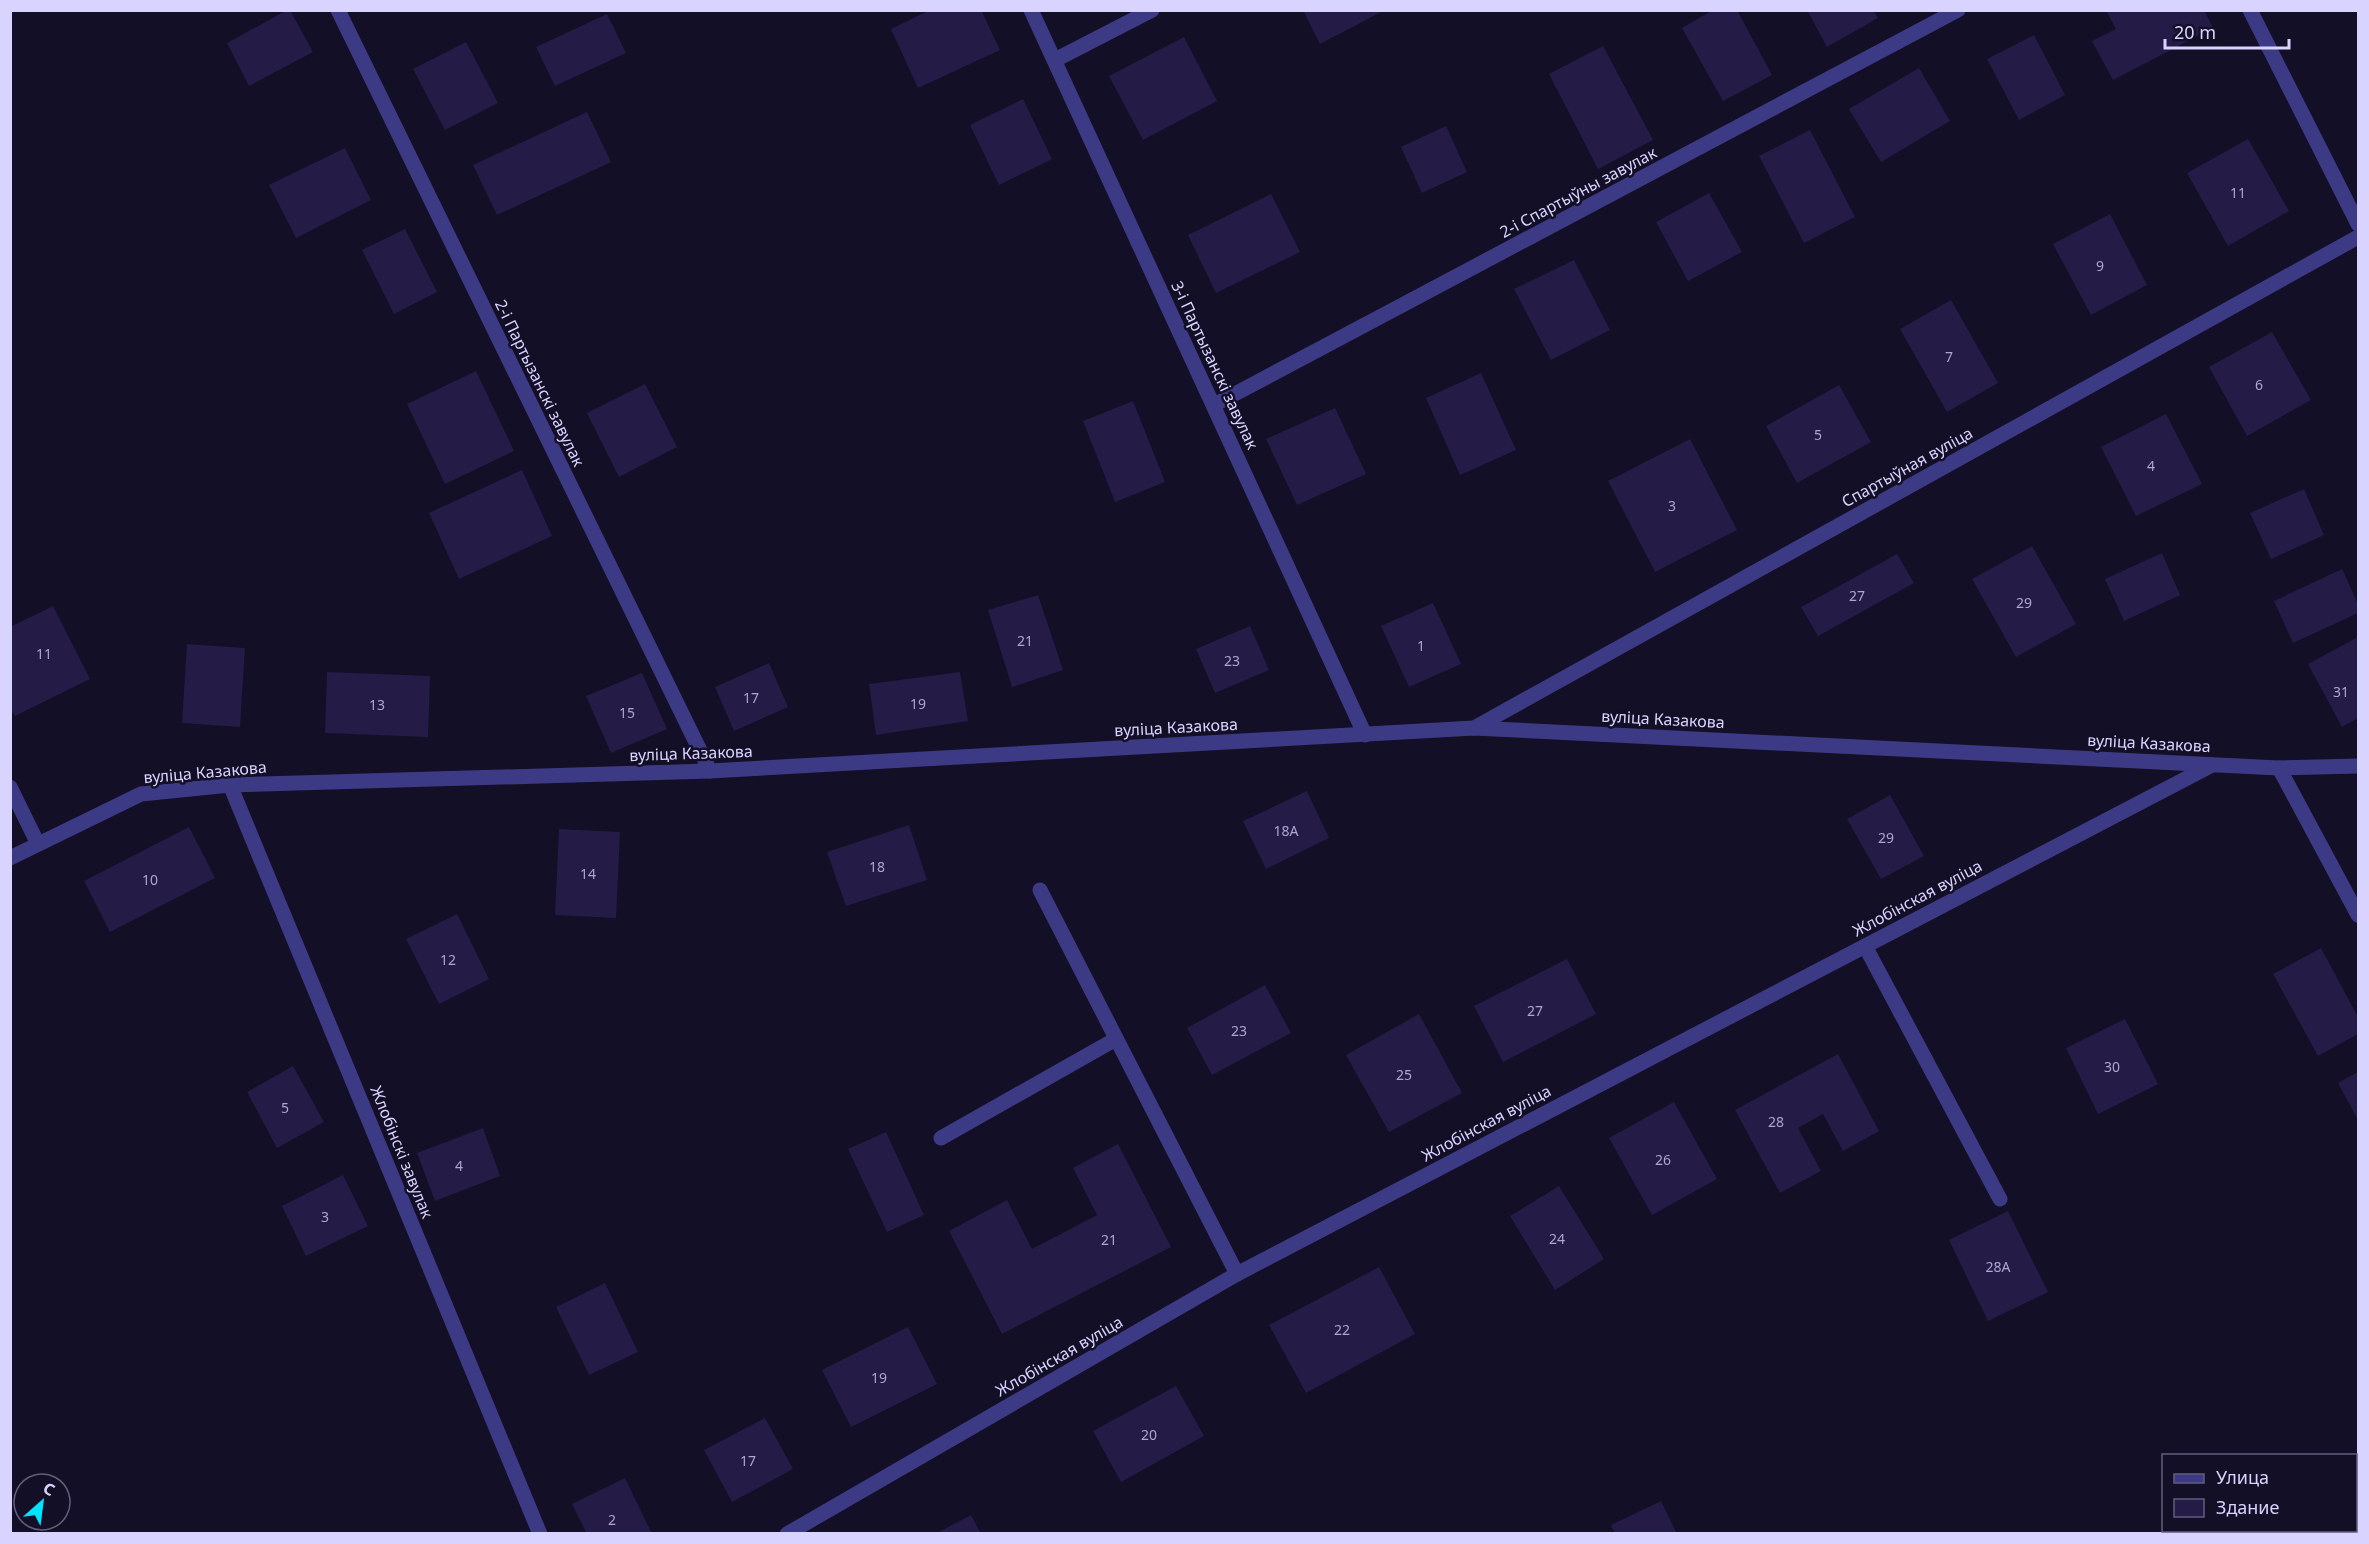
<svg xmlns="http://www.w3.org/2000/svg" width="2369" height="1544" viewBox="0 0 2369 1544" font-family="'Noto Sans',sans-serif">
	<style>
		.building { fill: #241b47 }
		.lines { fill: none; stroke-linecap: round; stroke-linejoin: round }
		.minor { stroke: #3d3a85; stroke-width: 15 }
		.labels { text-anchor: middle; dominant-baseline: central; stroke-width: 5; stroke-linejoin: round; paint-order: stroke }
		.number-label { font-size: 14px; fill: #aca6d1 }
		.street-label { font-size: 16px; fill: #d9d4ff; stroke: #130f26 }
	</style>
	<rect width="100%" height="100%" fill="#130f26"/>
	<!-- building -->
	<g class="building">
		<polygon points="287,10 290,10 313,52 249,86 227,43"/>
		<polygon points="930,10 981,10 1000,50 918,88 891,29"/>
		<polygon points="1303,10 1385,10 1320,44"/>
		<polygon points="1713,10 1737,10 1772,75 1723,101 1682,28"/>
		<polygon points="1807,10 1873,10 1878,18 1827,47"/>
		<polygon points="2106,10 2204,10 2213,28 2113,80 2092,41 2116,29"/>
		<polygon points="607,14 626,53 555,86 536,47"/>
		<polygon points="2034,35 2065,95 2019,120 1987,59"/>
		<polygon points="1184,37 1217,101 1143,140 1109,76"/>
		<polygon points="466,42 498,103 445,130 413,69"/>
		<polygon points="1603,46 1653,140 1598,169 1549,74"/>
		<polygon points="1919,68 1950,121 1881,162 1849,109"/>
		<polygon points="1023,99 1052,159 999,185 970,125"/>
		<polygon points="587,112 611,162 497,215 473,165"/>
		<polygon points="1446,126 1467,172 1422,193 1401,147"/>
		<polygon points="1810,130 1855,217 1804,243 1759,156"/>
		<polygon points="2248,139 2289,211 2228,246 2187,173"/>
		<polygon points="345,148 371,200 296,238 269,185"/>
		<polygon points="1709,193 1742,252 1688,281 1656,222"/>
		<polygon points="1271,194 1300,252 1216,293 1188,235"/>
		<polygon points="2110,214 2147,285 2091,315 2053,244"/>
		<polygon points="405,229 437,292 394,314 362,250"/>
		<polygon points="1574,260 1610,330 1551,360 1514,289"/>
		<polygon points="1951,300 1998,383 1947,412 1900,329"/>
		<polygon points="2272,332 2311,400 2247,436 2209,367"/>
		<polygon points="476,371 514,451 445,484 407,404"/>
		<polygon points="1481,373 1516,450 1460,475 1426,398"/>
		<polygon points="645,384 677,447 619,477 587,413"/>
		<polygon points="1839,385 1871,442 1797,483 1766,426"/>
		<polygon points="1133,401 1165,482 1115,502 1083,421"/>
		<polygon points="1335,408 1366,474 1297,505 1266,439"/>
		<polygon points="2166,414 2202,484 2136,516 2101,447"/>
		<polygon points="1690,439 1737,530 1655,572 1608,481"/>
		<polygon points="522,470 552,536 459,579 429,513"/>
		<polygon points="2304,489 2324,535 2271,559 2250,513"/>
		<polygon points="2032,546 2076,624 2016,657 1972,579"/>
		<polygon points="2162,553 2180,595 2124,621 2105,579"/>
		<polygon points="1897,554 1914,583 1818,636 1801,607"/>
		<polygon points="2342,569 2358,604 2358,613 2293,643 2274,601"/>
		<polygon points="1038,595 1063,670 1012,687 988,610"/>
		<polygon points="1433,603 1461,664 1409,687 1381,626"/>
		<polygon points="53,606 90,679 15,716 10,708 10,627"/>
		<polygon points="1250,626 1269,670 1215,693 1196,649"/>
		<polygon points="2358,637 2358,718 2342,727 2308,664"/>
		<polygon points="187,644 245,648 240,727 182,723"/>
		<polygon points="769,663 788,707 734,731 715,687"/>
		<polygon points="327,672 430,676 428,737 325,733"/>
		<polygon points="960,672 968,721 876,735 869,684"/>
		<polygon points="642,673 667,729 611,753 586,696"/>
		<polygon points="1307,791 1329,838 1266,869 1243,821"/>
		<polygon points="1890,795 1924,856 1881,879 1847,819"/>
		<polygon points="909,825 927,880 846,906 827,852"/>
		<polygon points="189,827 215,878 110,932 84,881"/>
		<polygon points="559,829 620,832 616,918 555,915"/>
		<polygon points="457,914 489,979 439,1004 406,939"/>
		<polygon points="2321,948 2358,1017 2358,1034 2318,1056 2273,974"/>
		<polygon points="1567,959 1596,1014 1503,1062 1474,1006"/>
		<polygon points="1265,985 1291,1033 1212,1075 1187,1028"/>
		<polygon points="1419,1014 1462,1093 1389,1132 1346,1055"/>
		<polygon points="2125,1019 2158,1084 2098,1114 2066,1048"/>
		<polygon points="1838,1054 1879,1131 1843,1151 1823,1114 1798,1128 1821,1171 1780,1193 1735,1110"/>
		<polygon points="293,1066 324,1122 277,1148 247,1092"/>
		<polygon points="2358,1072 2358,1120 2338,1083"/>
		<polygon points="1674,1102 1717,1179 1652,1215 1609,1138"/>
		<polygon points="483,1128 500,1176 435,1201 417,1153"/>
		<polygon points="886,1132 924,1215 887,1232 848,1149"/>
		<polygon points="1118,1144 1171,1247 1002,1334 949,1231 1007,1200 1032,1249 1097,1215 1073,1168"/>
		<polygon points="343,1175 368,1226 306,1256 282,1206"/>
		<polygon points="1559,1186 1604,1259 1555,1290 1510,1216"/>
		<polygon points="2008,1211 2048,1292 1988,1321 1949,1240"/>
		<polygon points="1379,1267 1415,1334 1306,1393 1269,1325"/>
		<polygon points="605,1283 638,1352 589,1375 556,1307"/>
		<polygon points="908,1327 937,1384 851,1427 822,1370"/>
		<polygon points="1176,1386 1204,1436 1121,1482 1093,1431"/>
		<polygon points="765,1418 793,1469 732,1502 704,1450"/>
		<polygon points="625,1478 652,1534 587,1534 572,1504"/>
		<polygon points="1661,1501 1677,1534 1615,1534 1611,1525"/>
		<polygon points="971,1515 981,1534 935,1534"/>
	</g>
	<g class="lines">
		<!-- minor -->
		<g class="minor">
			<polyline points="338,10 710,771"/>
			<polyline points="1031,10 1365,735"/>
			<polyline points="2250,10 2358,224"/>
			<polyline points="1055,60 1152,10"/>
			<polyline points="1214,405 1958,10"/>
			<polyline points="1474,728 2358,237"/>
			<polyline points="2279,768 2358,915"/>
			<polyline points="230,785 540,1534"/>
			<polyline points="10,787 38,844"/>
			<polyline points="10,858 141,794 230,785 710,771 1474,728 2279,768 2358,766"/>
			<polyline points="1040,890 1237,1274"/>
			<polyline points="1865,946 2000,1199"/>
			<polyline points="941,1138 1116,1039"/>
			<polyline points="787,1534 1237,1274 2212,765"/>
		</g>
	</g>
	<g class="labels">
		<!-- number labels -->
		<g class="number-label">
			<text x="2238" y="192">11</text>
			<text x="2100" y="265">9</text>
			<text x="1949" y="356">7</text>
			<text x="2259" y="384">6</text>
			<text x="1818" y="434">5</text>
			<text x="2151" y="465">4</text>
			<text x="1672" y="505">3</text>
			<text x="1857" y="595">27</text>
			<text x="2024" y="602">29</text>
			<text x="1025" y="640">21</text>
			<text x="1421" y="645">1</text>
			<text x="44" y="653">11</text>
			<text x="1232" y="660">23</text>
			<text x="2341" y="691">31</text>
			<text x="751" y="697">17</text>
			<text x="918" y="703">19</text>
			<text x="377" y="704">13</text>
			<text x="627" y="712">15</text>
			<text x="1286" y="830">18А</text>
			<text x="1886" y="837">29</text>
			<text x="877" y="866">18</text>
			<text x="588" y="873">14</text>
			<text x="150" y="879">10</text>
			<text x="448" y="959">12</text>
			<text x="1535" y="1010">27</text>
			<text x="1239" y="1030">23</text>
			<text x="2112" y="1066">30</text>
			<text x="1404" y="1074">25</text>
			<text x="285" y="1107">5</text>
			<text x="1776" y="1121">28</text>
			<text x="1663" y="1159">26</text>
			<text x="459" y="1165">4</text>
			<text x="325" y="1216">3</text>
			<text x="1557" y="1238">24</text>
			<text x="1109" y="1239">21</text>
			<text x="1998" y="1266">28А</text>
			<text x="1342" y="1329">22</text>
			<text x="879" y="1377">19</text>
			<text x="1149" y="1434">20</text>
			<text x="748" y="1460">17</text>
			<text x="612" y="1519">2</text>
		</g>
		<!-- street labels -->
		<g class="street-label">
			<text transform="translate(1578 192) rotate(-28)">2-і Спартыўны завулак</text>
			<text transform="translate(1215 365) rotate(65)">3-і Партызанскі завулак</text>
			<text transform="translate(540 383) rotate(64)">2-і Партызанскі завулак</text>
			<text transform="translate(1907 467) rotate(-29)">Спартыўная вуліца</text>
			<text transform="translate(1663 719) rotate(3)">вуліца Казакова</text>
			<text transform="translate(1176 727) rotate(-3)">вуліца Казакова</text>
			<text transform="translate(2149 743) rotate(3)">вуліца Казакова</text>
			<text transform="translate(691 753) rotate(-2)">вуліца Казакова</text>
			<text transform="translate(205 772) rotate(-5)">вуліца Казакова</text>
			<text transform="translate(1917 898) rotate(-28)">Жлобінская вуліца</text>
			<text transform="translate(1486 1123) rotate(-28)">Жлобінская вуліца</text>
			<text transform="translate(402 1152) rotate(68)">Жлобінскі завулак</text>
			<text transform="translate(1059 1356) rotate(-30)">Жлобінская вуліца</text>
		</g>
	</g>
	<!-- border -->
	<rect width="2369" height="1544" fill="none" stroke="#d9d4ff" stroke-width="24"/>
	<!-- legend -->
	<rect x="2162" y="1454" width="195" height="78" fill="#130f26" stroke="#625e7d" stroke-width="1.5"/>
	<rect x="2174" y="1474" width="30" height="9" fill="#3d3a85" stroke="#625e7d" stroke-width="1.5"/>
	<text x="2216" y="1484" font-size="18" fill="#d9d4ff">Улица</text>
	<rect x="2174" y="1499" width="30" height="18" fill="#241b47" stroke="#625e7d" stroke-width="1.5"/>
	<text x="2216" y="1514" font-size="18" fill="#d9d4ff">Здание</text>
	<!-- north arrow -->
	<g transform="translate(42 1502) rotate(28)"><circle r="28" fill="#130f26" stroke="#625e7d" stroke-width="1.5"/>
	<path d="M0-4.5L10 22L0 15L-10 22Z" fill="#00e5ff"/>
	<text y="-9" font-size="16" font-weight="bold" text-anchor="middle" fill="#d9d4ff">С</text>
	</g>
	<!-- scale -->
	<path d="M2165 39v9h124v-9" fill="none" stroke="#d9d4ff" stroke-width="3"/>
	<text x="2174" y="39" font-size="18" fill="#d9d4ff" stroke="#130f26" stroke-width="4.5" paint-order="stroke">20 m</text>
</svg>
